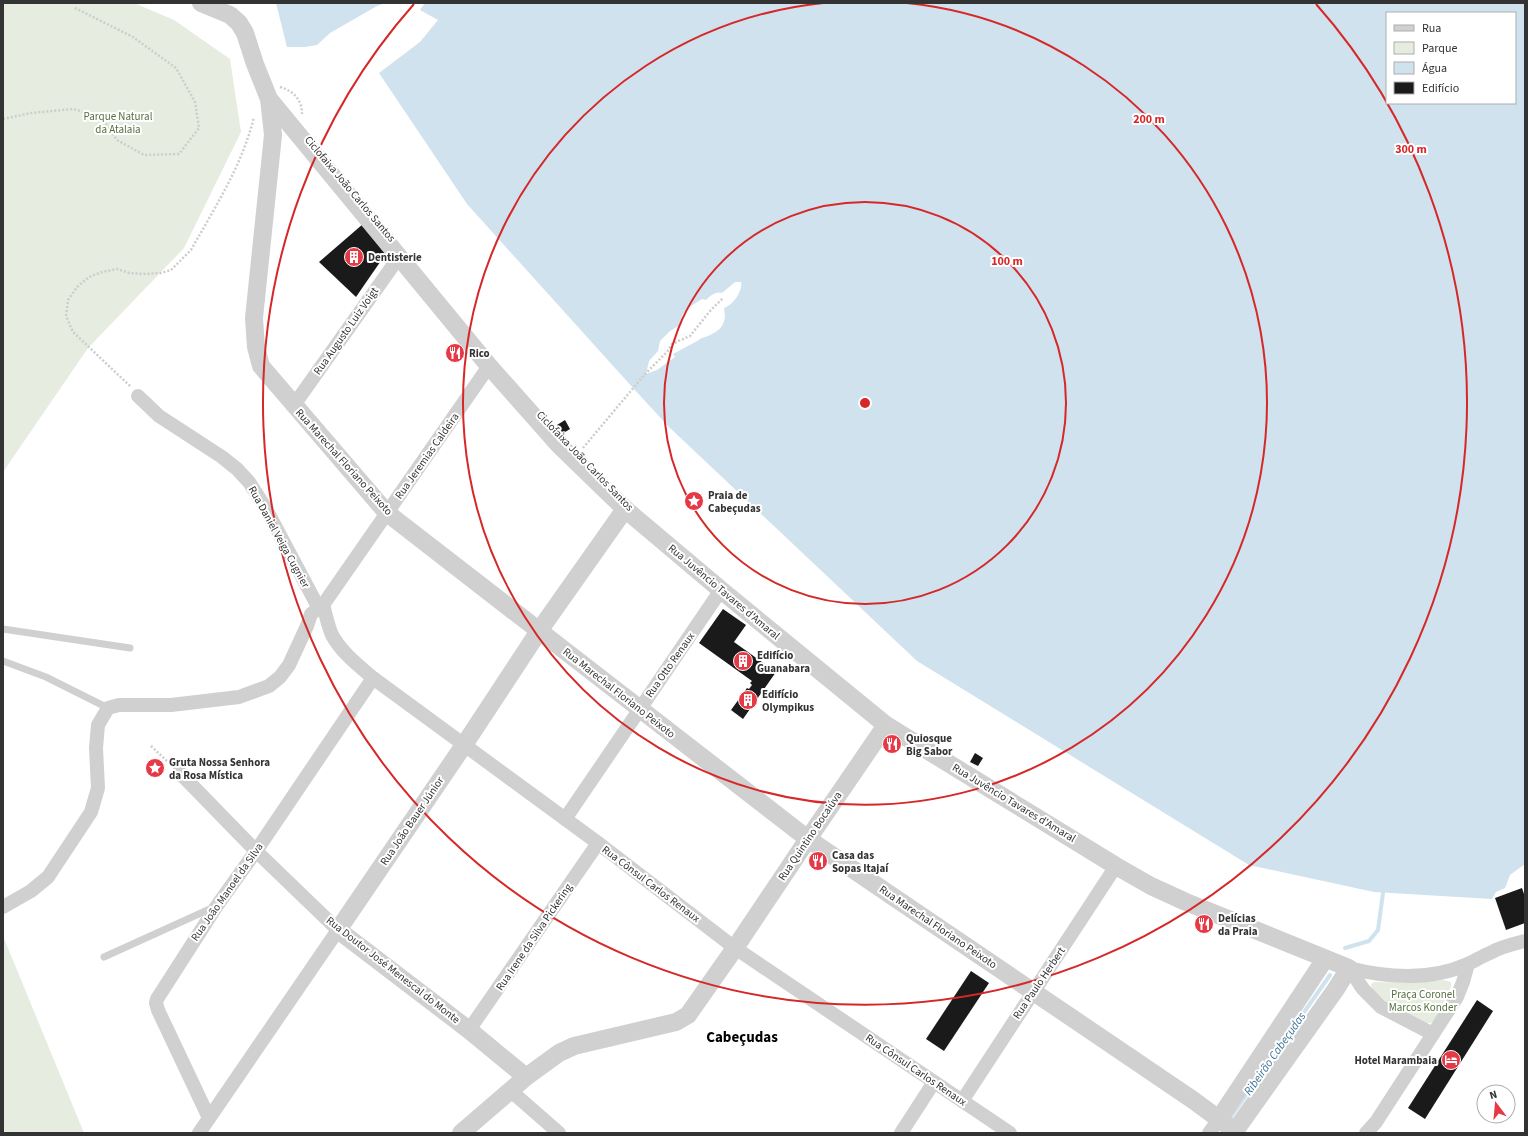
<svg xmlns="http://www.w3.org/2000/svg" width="1528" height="1136" viewBox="0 0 1528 1136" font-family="'Source Sans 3',sans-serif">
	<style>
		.green { fill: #e6ecdf }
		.water { fill: #cfe2ee; fill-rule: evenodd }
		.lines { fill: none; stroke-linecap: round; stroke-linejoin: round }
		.stream { stroke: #cfe2ee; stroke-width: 4 }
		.building { fill: #1a1a1a }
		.path { stroke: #cdcdcd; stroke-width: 2.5; stroke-dasharray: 2 2; stroke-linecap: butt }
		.service { stroke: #d0d0d0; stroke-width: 7 }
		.minor { stroke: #d0d0d0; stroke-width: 14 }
		.tertiary { stroke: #d0d0d0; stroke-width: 18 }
		.ring { fill: none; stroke: #d62828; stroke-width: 2 }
		.labels { text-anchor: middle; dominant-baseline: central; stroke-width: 4; stroke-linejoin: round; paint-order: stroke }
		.park-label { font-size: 11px; fill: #56703f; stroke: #fff }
		.street-label { font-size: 11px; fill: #333; stroke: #fff }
		.poi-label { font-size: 11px; font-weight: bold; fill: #333; stroke: #fff; text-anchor: start }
		.water-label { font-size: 12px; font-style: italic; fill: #3f7597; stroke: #fff }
		.district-label { font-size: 15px; font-weight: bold; fill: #000; stroke: #fff }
		.centre { fill: #d62828; stroke: #fff; stroke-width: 2 }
		.ring-label { font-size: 12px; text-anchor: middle; font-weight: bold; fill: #d62828; stroke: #fff; stroke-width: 4; stroke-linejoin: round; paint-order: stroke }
	</style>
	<rect width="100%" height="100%" fill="#fff"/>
	<!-- green -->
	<g class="green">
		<polygon points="3,3 134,3 174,20 230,59 241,132 184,248 88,348 3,472"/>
		<polygon points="3,936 84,1133 3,1133"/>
		<polygon points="1444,980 1451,982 1451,987 1435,1020 1431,1023 1427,1023 1389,1004 1372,989 1371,984 1375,982 1415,983"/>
	</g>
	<!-- water -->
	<g class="water">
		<polygon points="276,3 385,3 377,6 330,33 317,45 305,47 287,47"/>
		<path d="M425 3H1525V864L1510 875 1505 888 1496 892 1492 899 1374 892 1249 865 917 661 669 427 633 388 467 204 379 73 420 42 438 20 420 10ZM1387 13H1515V103H1387ZM735 282H741C743 291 733 305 724 308 727 323 722 330 708 336 704 338 702 337 699 340L673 354 675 357 657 370 646 374 649 361 658 351 660 341 670 331 682 324C678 312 693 305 702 299L706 300C710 296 716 291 722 293Z"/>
	</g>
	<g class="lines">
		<!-- stream -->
		<g class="stream">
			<polyline points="1345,948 1369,941 1378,930 1383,893"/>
			<polyline points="1228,1121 1330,975"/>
		</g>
	</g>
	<!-- building -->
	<g class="building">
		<polygon points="363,224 387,252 356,297 319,262"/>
		<polygon points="565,420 570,429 562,434 557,425"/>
		<polygon points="723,609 746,625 734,642 776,672 743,719 731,710 747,688 749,689 752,685 750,683 752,681 699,643"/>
		<polygon points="975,753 983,758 978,766 970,762"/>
		<polygon points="1522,888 1525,897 1525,923 1506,930 1495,898"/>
		<polygon points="971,971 989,983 944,1051 926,1039"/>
		<polygon points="1477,1000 1493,1011 1425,1119 1408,1108"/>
	</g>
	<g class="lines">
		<!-- path -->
		<g class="path">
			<path d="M280 87C293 91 302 99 302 114"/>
			<polyline points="3,119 31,113 73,109 101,117 117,140 144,155 179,154 199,128 195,102 176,68 133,37 73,7"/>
			<path d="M130 386 73 332 66 316 68 300 77 287 89 277 102 272 117 269 129 273 143 274 161 273 171 270 191 250C215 207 242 166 254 117"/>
			<polyline points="583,448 645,374 667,352 672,344 690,336 710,311 723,298"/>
			<polyline points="151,746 170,764"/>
		</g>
		<!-- service -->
		<g class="service">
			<polyline points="3,629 130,648"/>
			<polyline points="3,661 46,677 108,708"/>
			<polyline points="104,957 212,908"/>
		</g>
		<!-- minor -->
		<g class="minor">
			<polyline points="138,396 159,416 222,457 237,469 249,482 265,507 316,603 323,605"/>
			<polyline points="294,405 399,257"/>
			<path d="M323 605C326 615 328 626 332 635 342 653 358 665 373 678L598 843 735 948 1010 1133"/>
			<polyline points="179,772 256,851 338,930 199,1133"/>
			<polyline points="565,819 721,590"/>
			<polyline points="3,907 31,891 48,877 91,812 98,788 96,748 98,725 108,708 119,705 171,705 239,697 269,686 280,677 289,665 307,626 311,614 323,605 489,366"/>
			<path d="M1349 968C1388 978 1430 981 1468 964 1475 961 1482 956 1490 953 1500 947 1513 944 1525 941"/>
			<polyline points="1349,968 1363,989 1381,1007 1433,1034"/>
			<polyline points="469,1030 598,843"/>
			<polyline points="511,1091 559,1133"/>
			<polyline points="962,1101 1116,866"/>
			<polyline points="209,1118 158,1010 156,1003 157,999 216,907 256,851 373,678"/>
			<polyline points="901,1133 934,1082"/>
			<polyline points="1209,1133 1219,1119"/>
			<polyline points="1366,1133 1376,1122 1457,997 1463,982 1468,964"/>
		</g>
		<!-- tertiary -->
		<g class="tertiary">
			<polyline points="201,3 230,15 239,23 245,33 255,64 269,99 489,366 559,445 625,509 721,590 886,725 1116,866 1151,886 1186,902 1349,968 1336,989 1235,1131 1193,1100 808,839 387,513 261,366 256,347 254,318 273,135 269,99"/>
			<polyline points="526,1077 469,1030 338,930 464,745 539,631 625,509"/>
			<polyline points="1219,1119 1325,959"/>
			<polyline points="461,1133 526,1077 559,1053 574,1046 676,1022 688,1015 735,948 808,839 886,725"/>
		</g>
	</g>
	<!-- distance rings -->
	<g class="ring">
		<circle cx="865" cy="403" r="201"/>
		<path d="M907 3A402 402 0 1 1 823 3"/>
		<path d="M1316 4A602 602 0 1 1 414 4"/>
	</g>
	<!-- icons -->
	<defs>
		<g id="building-disc" transform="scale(1)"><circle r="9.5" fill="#e63946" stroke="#fff"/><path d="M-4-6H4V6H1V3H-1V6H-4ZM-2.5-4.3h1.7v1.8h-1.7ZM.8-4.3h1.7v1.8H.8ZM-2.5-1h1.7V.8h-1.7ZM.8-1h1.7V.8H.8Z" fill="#fff"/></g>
		<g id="restaurant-disc" transform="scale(1)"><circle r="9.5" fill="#e63946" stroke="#fff"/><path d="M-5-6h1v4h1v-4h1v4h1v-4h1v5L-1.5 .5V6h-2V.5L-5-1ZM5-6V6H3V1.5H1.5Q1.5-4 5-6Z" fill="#fff"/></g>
		<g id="sight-disc" transform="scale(1)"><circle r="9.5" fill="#e63946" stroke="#fff"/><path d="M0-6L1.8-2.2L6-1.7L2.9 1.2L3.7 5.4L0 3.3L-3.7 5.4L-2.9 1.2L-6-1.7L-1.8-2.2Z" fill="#fff"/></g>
		<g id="hotel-disc" transform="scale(1)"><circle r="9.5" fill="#e63946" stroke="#fff"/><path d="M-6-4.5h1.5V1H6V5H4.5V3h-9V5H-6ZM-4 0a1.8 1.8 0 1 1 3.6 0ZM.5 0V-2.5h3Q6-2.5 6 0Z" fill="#fff"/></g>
	</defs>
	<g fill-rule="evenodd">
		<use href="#building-disc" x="354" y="257"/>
		<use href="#restaurant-disc" x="455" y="353"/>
		<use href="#sight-disc" x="694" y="501"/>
		<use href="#building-disc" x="743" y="661"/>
		<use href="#building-disc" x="748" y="700"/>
		<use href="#restaurant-disc" x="892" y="744"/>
		<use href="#sight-disc" x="155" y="768"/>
		<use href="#restaurant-disc" x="818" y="861"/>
		<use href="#restaurant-disc" x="1204" y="924"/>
		<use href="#hotel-disc" x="1451" y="1060"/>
	</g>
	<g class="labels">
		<!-- park labels -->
		<g class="park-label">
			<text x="118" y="116">Parque Natural<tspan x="118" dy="13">da Atalaia</tspan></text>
			<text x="1423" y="994">Praça Coronel<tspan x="1423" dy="13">Marcos Konder</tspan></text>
		</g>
		<!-- street labels -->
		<g class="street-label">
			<text transform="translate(350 189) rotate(50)">Ciclofaixa João Carlos Santos</text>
			<text transform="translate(346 331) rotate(-55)">Rua Augusto Luiz Voigt</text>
			<text transform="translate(427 456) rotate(-55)">Rua Jeremias Caldeira</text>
			<text transform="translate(585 461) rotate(46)">Ciclofaixa João Carlos Santos</text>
			<text transform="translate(344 462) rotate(48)">Rua Marechal Floriano Peixoto</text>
			<text transform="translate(279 537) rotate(61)">Rua Daniel Veiga Cugnier</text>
			<text transform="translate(724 592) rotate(40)">Rua Juvêncio Tavares d'Amaral</text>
			<text transform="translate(670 665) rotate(-55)">Rua Otto Renaux</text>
			<text transform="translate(619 693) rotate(38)">Rua Marechal Floriano Peixoto</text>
			<text transform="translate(1014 803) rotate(31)">Rua Juvêncio Tavares d'Amaral</text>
			<text transform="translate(412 821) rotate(-56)">Rua João Bauer Júnior</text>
			<text transform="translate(810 836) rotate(-56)">Rua Quintino Bocaiúva</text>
			<text transform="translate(651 884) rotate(37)">Rua Cônsul Carlos Renaux</text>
			<text transform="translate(227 892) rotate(-55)">Rua João Manoel da Silva</text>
			<text transform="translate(938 927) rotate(34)">Rua Marechal Floriano Peixoto</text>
			<text transform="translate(534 937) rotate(-56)">Rua Irene da Silva Pickering</text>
			<text transform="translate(393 970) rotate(38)">Rua Doutor José Menescal do Monte</text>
			<text transform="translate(1039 983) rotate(-56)">Rua Paulo Herbert</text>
			<text transform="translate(916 1070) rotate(34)">Rua Cônsul Carlos Renaux</text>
		</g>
		<!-- poi labels -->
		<g class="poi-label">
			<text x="368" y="257">Dentisterie</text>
			<text x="469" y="353">Rico</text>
			<text x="708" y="495">Praia de<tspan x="708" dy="13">Cabeçudas</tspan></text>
			<text x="757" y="655">Edifício<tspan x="757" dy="13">Guanabara</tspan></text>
			<text x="762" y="694">Edifício<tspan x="762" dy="13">Olympikus</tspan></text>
			<text x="906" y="738">Quiosque<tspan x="906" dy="13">Big Sabor</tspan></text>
			<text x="169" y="762">Gruta Nossa Senhora<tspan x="169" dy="13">da Rosa Mística</tspan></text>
			<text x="832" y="855">Casa das<tspan x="832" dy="13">Sopas Itajaí</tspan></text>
			<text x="1218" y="918">Delícias<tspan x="1218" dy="13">da Praia</tspan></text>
			<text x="1437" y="1060" text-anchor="end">Hotel Marambaia</text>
		</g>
		<!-- water labels -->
		<g class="water-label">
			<text transform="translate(1275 1054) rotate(-55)">Ribeirão Cabeçudas</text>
		</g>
		<!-- district labels -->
		<g class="district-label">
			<text x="742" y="1037">Cabeçudas</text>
		</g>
	</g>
	<circle cx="865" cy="403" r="6" class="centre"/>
	<g class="ring-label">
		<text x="1149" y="123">200 m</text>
		<text x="1411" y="153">300 m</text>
		<text x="1007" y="265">100 m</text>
	</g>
	<!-- border -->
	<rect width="1528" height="1136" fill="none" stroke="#333333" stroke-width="8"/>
	<!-- legend -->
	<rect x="1386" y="12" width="130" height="92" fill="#ffffff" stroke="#adadad"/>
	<rect x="1394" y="25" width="20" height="6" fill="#d0d0d0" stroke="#adadad"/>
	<text x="1422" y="32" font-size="12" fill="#333333">Rua</text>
	<rect x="1394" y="42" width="20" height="12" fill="#e6ecdf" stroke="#adadad"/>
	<text x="1422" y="52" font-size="12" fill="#333333">Parque</text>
	<rect x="1394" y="62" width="20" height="12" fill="#cfe2ee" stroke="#adadad"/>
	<text x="1422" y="72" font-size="12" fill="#333333">Água</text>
	<rect x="1394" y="82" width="20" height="12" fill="#1a1a1a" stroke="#adadad"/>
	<text x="1422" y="92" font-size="12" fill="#333333">Edifício</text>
	<!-- north arrow -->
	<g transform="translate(1496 1104) rotate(344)"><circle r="19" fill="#ffffff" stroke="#adadad"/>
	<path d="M0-3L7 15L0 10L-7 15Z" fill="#e63946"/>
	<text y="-6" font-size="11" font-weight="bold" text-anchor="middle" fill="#333333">N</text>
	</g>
</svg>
